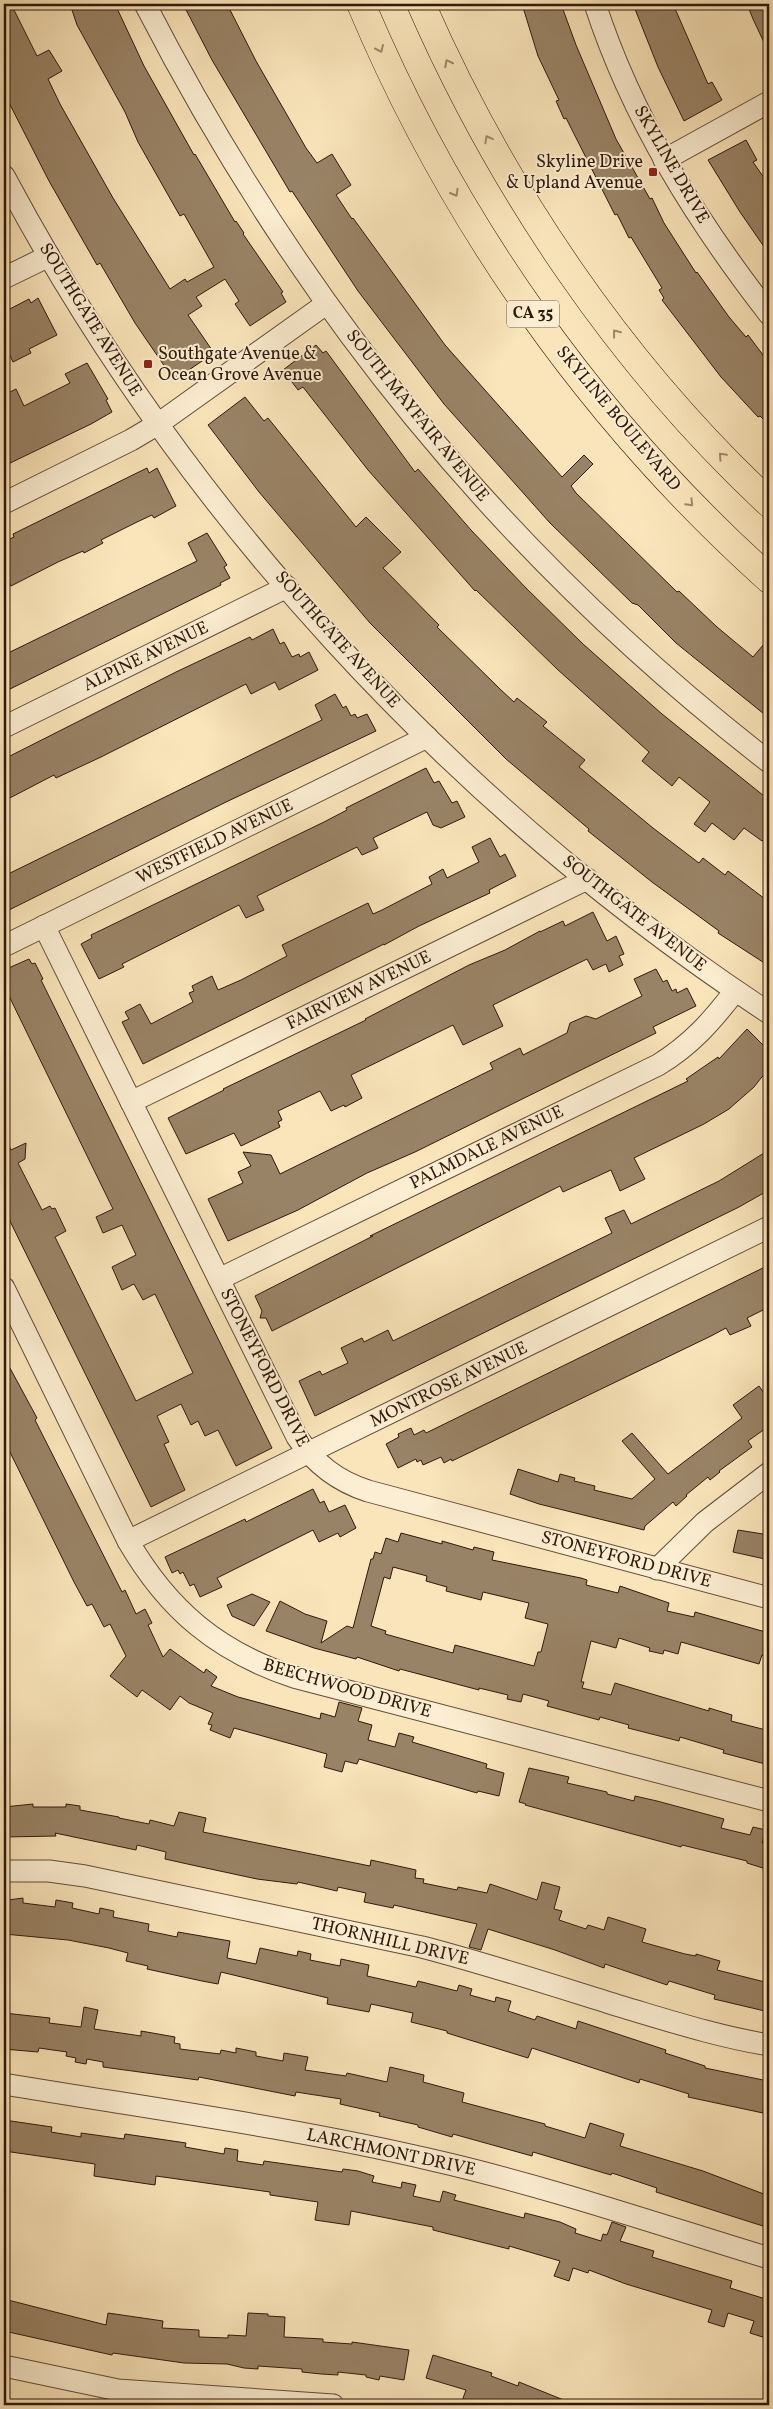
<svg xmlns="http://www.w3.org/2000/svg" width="773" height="2409" viewBox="0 0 773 2409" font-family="Vollkorn,serif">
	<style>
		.building { fill: #998366; stroke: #30190a; fill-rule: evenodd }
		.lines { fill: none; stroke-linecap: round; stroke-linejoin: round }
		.minor-casing { stroke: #624c36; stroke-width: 23 }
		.major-casing { stroke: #30190a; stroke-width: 29 }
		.minor { stroke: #fceed2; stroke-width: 21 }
		.major { stroke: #fae5ba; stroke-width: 28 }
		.oneway { stroke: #9f896b }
		.poi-dot { fill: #8f2418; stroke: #fceed2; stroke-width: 2 }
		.labels { text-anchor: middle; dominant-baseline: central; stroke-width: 4; stroke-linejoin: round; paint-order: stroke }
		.shield { fill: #fceed2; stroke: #6d5946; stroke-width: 1 }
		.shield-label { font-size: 16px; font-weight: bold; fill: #30190a }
		.poi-label { font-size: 18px; fill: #30190a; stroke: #fceed2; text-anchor: end }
		.street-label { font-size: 18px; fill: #30190a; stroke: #fceed2 }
	</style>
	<rect width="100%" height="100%" fill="#fae5ba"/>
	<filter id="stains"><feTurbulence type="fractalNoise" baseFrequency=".004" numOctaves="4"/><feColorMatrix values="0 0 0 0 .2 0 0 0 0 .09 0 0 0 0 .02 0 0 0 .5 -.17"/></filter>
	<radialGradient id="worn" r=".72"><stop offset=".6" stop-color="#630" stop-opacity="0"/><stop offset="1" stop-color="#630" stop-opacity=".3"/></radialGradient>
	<!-- building -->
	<g class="building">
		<polygon points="4,4 11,4 37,56 49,50 62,71 48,79 60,104 113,198 170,289 185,279 187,282 214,267 184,214 180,216 138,142 125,112 77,25 70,4 115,4 144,66 194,155 195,154 235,222 236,221 244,233 243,234 283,292 281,293 286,302 250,326 235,304 239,301 225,279 196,297 202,306 188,315 214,353 174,380 135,323 100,263 97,265 49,181 4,93"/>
		<polygon points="183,4 227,4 256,61 306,148 317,163 332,154 351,185 336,195 352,219 353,218 445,345 562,477 584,455 593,464 571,486 576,493 677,592 679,591 717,627 753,657 769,638 769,718 676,643 638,605 632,603 550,523 444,404 358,291 292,191 290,192 212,60"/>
		<polygon points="522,4 561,4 576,45 616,139 650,199 652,198 664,223 696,273 697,272 729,317 746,337 748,335 769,363 769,425 760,416 758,417 721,377 662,300 664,298 659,290 662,288 631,237 629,238 617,214 615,215 566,118 564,119 556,101 559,100 538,56"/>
		<polygon points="633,4 673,4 708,84 712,82 722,100 684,121 658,67"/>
		<polygon points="747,4 769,4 769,53 753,19"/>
		<polygon points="746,140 757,160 753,162 769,185 769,254 740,212 708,160"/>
		<polygon points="38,298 57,335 29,349 31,353 13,362 4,343 4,312 29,299 31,303"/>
		<polygon points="316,345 323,353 326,351 415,472 418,469 471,530 525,587 583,644 662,714 769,800 769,843 764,839 762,841 744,828 734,840 712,823 705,832 694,824 710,802 679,777 672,786 642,761 649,752 557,669 476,590 475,591 368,470 303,387 298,390 283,370"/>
		<polygon points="87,363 108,399 106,400 112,412 91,424 4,466 4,395 16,389 24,406 70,383 65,374"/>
		<polygon points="245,397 264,421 268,418 356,527 366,517 401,552 383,568 439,625 437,627 500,689 514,702 517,698 547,722 543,726 585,760 579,767 653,828 699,863 703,858 725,875 728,871 769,902 769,966 718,933 719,931 652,882 588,831 589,829 506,759 370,623 259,492 208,425"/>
		<polygon points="147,468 149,473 157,468 176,506 154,518 152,515 137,522 101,540 103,543 84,553 83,551 58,562 11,586 4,572 4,542 14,537 13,534"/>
		<polygon points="207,533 227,565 224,567 230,578 220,583 221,585 10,689 8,685 4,688 4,655 197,561 188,543"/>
		<polygon points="273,629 280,644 284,642 292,657 299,654 300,657 309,652 318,670 279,690 275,682 251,694 246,684 101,757 56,778 54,775 4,801 4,759 176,672 250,637 252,640"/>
		<polygon points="335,694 343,708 346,706 351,716 355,714 357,718 367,714 376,731 224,803 9,910 4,900 4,876 322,720 315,705"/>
		<polygon points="426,768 434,783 439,781 452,803 457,801 465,817 441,828 433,825 427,812 373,838 378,848 362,855 357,847 257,896 264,910 246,918 239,905 122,964 124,967 99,979 81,944 92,938 91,935 324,822 347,810 346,808"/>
		<polygon points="490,838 500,857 505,854 516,876 489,890 490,893 419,926 384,945 384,944 143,1064 122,1022 129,1019 125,1012 140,1004 151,1024 193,1002 189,993 194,991 192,986 212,976 218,990 241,980 287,956 282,945 368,903 373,914 382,910 432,884 429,877 443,869 447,878 479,862 472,847"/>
		<polygon points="593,912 607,941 616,936 624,954 619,956 623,965 609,972 606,964 593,970 587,959 493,1005 503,1026 463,1045 453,1025 351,1075 362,1098 345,1107 344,1105 331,1111 320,1091 278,1111 282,1120 278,1122 280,1127 241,1146 234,1133 186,1154 168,1118 224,1090 223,1089 366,1020 365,1019 469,965 505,950 540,931 540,932 563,921 565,926"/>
		<polygon points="29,959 32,964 35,963 43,979 41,980 272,1448 236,1466 218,1430 205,1436 198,1421 191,1425 181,1404 157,1416 169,1442 164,1444 185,1490 151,1507 4,1209 4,1134 11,1150 26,1143 25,1159 18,1163 42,1210 50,1206 52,1209 55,1208 66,1231 55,1237 136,1401 193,1373 155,1294 143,1300 134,1284 122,1290 112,1267 136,1255 122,1225 103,1233 96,1217 113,1209 9,996 4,999 4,970"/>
		<polygon points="656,969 663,982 667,980 672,991 676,989 677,993 687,988 696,1006 653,1027 656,1033 415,1152 367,1173 298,1210 228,1241 208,1199 243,1183 238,1172 251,1166 243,1152 271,1155 280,1174 493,1069 490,1063 520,1048 523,1055 567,1033 570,1023 586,1016 596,1019 642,996 634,979"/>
		<polygon points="747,1029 769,1051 769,1068 754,1087 729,1109 704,1124 634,1158 645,1179 620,1191 611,1170 563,1192 560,1186 272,1331 266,1318 260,1318 262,1311 255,1296 373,1236 370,1236 688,1081 686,1079 718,1057 719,1059"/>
		<polygon points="769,1150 769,1190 739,1207 315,1416 299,1381 320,1371 322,1375 348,1363 341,1348 362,1338 364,1342 388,1330 393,1341 612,1233 605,1218 624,1210 631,1224 719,1181"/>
		<polygon points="769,1265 769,1307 747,1318 751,1326 730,1335 726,1328 711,1336 452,1461 451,1459 444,1463 441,1457 423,1465 421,1460 417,1462 416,1459 398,1468 386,1444 399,1437 398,1434 411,1428 414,1435 424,1430 426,1433"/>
		<polygon points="4,1357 37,1418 35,1420 122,1592 125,1590 136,1614 145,1609 152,1623 148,1625 163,1657 170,1649 204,1673 206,1669 217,1677 211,1686 238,1697 320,1719 321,1713 335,1717 339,1702 362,1708 358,1721 372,1725 368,1740 395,1747 399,1733 414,1737 412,1742 487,1764 486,1768 504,1773 499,1796 478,1791 477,1793 359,1759 357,1764 345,1761 342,1772 324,1767 327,1754 234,1728 230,1738 210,1730 212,1725 208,1724 213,1713 189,1703 180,1696 170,1710 142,1690 137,1697 110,1676 126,1656 110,1624 104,1627 92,1604 87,1606 74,1582 4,1440"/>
		<polygon points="759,1386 769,1400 769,1426 748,1441 752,1447 719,1471 720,1472 710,1480 708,1477 686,1495 687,1496 676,1506 673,1502 645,1526 644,1530 539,1504 510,1494 518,1469 558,1482 560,1474 575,1478 574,1481 595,1486 594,1490 632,1499 655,1479 622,1441 632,1433 668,1474 742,1418 733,1405"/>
		<polygon points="313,1489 320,1503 324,1501 329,1512 345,1505 356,1528 340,1537 338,1533 319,1542 313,1530 217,1578 222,1587 200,1597 194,1584 190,1586 183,1572 180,1574 178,1570 172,1573 165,1557 245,1519 246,1522"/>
		<polygon points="738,1530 769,1535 765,1559 733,1552"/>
		<path d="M401 1533 442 1544V1541L473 1550 474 1547 494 1552 492 1560 581 1578 587 1580 586 1585 618 1593 620 1586 669 1603 667 1611 694 1617 695 1612 769 1633V1656L762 1655 759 1664 681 1642 678 1654 664 1650 663 1654 649 1651 650 1648 619 1638 616 1648 591 1641 581 1682H584L582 1688 611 1695 615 1683 709 1711V1708L732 1715 731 1721 766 1730 765 1736 769 1738V1765L723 1753 724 1750 680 1737 679 1741 628 1728 629 1725 600 1717 599 1720 547 1706 549 1701 523 1694 521 1702 507 1699 508 1695 479 1688V1690L400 1669 399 1671 357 1657 356 1659 314 1648 266 1631 280 1601 305 1614 327 1621 321 1643 347 1626 353 1628 371 1559H373L375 1552 381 1554 386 1538 398 1542ZM393 1567 427 1576 426 1581 447 1587 446 1591 481 1600 483 1592 529 1603 525 1618 548 1624 541 1652H538L534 1666 455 1645 453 1653 385 1634 386 1631 371 1626 384 1577 390 1579Z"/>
		<polygon points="252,1594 270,1602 254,1626 232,1616 227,1605"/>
		<polygon points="529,1768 569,1777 567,1783 607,1792 607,1794 634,1801 635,1796 657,1801 724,1819 721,1828 750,1835 753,1827 766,1830 762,1843 769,1845 769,1870 747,1863 747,1861 682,1845 681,1847 525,1805 526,1804 519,1802"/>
		<polygon points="33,1804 33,1807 66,1807 66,1804 80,1806 80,1810 119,1817 119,1818 149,1824 150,1820 174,1826 179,1812 206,1818 203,1832 370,1866 371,1860 416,1870 415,1878 424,1879 423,1883 457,1890 458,1887 487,1893 490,1884 537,1900 542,1882 560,1887 554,1909 562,1911 559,1920 586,1929 588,1925 604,1930 608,1917 646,1929 642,1942 685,1954 696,1956 696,1954 720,1961 717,1970 769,1983 769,2012 714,1999 715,1995 669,1981 667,1985 605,1964 604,1968 555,1950 488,1929 481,1950 469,1947 477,1924 394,1905 393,1908 364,1902 366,1893 338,1887 337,1891 298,1882 297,1884 257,1879 192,1865 165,1859 166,1852 137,1845 136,1850 55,1833 56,1836 4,1837 4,1807"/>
		<polygon points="23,1898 23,1903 55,1907 56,1900 73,1903 72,1908 99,1914 100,1908 114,1911 113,1917 149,1924 148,1931 177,1937 178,1932 230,1941 227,1958 256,1964 260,1948 297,1956 298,1951 311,1954 310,1960 340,1966 341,1959 369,1965 367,1976 416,1987 418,1981 457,1991 459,1985 472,1989 470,1995 495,2002 496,1997 511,2001 508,2011 535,2020 537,2016 576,2029 578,2021 666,2050 665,2053 705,2066 705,2068 768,2081 763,2113 688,2097 689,2094 640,2079 639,2083 532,2048 528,2058 447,2033 447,2031 411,2022 413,2013 371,2004 369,2012 327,2004 328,1998 221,1972 218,1984 202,1981 147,1969 148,1966 126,1961 128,1953 109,1948 68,1940 4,1934 4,1912 9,1912 8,1900"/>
		<polygon points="84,2007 98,2010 94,2029 141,2036 141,2031 175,2037 174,2043 180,2044 180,2049 220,2054 221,2050 236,2053 236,2048 256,2052 256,2056 283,2061 284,2053 308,2057 305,2070 346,2076 347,2073 387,2082 390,2067 424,2075 423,2082 464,2093 462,2102 545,2124 545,2126 585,2138 590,2123 624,2134 620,2146 703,2171 769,2196 769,2216 766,2227 656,2192 657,2188 612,2173 611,2175 533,2152 532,2156 453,2134 452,2137 418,2127 418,2125 379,2116 380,2113 340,2104 341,2099 296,2092 295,2096 199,2077 198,2080 103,2067 103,2062 87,2059 86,2064 75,2062 76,2058 66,2056 67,2052 39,2048 38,2052 4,2049 4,2013 50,2018 49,2023 81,2027"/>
		<polygon points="4,2120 52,2127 51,2132 81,2137 81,2133 124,2139 125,2134 186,2143 185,2147 224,2154 225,2148 238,2150 237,2161 263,2165 264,2161 342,2172 343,2169 358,2171 374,2176 372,2182 401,2188 402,2182 416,2185 413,2196 440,2202 443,2191 456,2195 454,2200 524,2218 525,2213 560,2222 576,2229 575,2233 601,2241 603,2234 607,2235 612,2222 626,2227 620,2241 654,2251 652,2257 732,2281 730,2288 769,2300 769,2339 750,2333 754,2321 728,2313 724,2327 708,2322 712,2310 626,2284 589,2270 588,2273 573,2268 569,2281 554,2276 560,2261 509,2246 509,2249 433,2230 433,2227 351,2211 349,2225 315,2220 318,2202 270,2195 270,2192 156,2176 155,2185 94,2176 95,2164 4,2151"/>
		<polygon points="4,2299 106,2325 108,2313 163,2321 162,2328 199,2330 199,2337 228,2338 228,2335 246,2336 248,2313 268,2314 268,2316 285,2317 284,2337 323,2339 323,2342 352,2344 352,2342 409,2350 404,2380 380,2376 379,2380 366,2377 366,2375 338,2372 338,2375 321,2374 302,2372 302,2369 258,2366 258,2369 244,2368 227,2364 184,2363 113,2353 112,2355 4,2331"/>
		<polygon points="433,2355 492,2373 491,2376 518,2386 519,2382 576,2405 475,2405 462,2401 466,2390 426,2378"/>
	</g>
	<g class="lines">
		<!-- minor casing -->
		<g class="minor-casing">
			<g id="minor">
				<path d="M145 4C300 305 501 554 769 762"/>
				<path d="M595 4C632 118 696 220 769 314"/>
				<polyline points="664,160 769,102"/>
				<path d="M4 176C183 512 452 804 769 1013"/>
				<polyline points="4,278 49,256"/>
				<polyline points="4,503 131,440 158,424 326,304"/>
				<polyline points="4,727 287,587"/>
				<path d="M44 926 297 1437C315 1464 337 1481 368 1491L769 1598"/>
				<polyline points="4,946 427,737"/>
				<polyline points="131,1102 587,879"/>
				<path d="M219 1279 658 1065C691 1045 712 1021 735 991"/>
				<path d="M4 1288 128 1541C168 1610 218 1652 294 1677L769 1801"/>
				<polyline points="128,1541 769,1227"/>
				<polyline points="657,1569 705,1522 769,1473"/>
				<path d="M4 1871H49L85 1876 422 1947C491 1965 558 1987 626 2008 673 2022 720 2037 769 2045"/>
				<path d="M4 2084C147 2108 291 2127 432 2160 546 2186 657 2224 769 2258"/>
				<polyline points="4,2366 118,2390 333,2405"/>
			</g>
		</g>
		<!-- major casing -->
		<g class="major-casing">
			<g id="major">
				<path d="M361 4C453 223 592 420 769 579"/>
				<path d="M421 4C502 189 621 365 769 503"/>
			</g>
		</g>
		<!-- minor -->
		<use href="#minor" class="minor"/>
		<!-- major -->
		<use href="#major" class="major"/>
	</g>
	<!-- one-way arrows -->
	<defs><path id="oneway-chevron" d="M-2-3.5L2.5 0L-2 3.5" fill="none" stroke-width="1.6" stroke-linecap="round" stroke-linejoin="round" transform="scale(1.25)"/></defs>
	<g class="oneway">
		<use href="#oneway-chevron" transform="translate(380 49) rotate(66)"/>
		<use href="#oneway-chevron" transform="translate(448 63) rotate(-117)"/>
		<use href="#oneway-chevron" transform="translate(488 139) rotate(-119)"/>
		<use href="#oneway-chevron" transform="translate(455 193) rotate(60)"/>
		<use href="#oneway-chevron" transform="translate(616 333) rotate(-128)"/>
		<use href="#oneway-chevron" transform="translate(722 456) rotate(-133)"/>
		<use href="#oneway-chevron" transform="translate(690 503) rotate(46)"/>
	</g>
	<!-- markers -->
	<g class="poi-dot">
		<rect x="648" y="167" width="10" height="10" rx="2.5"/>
		<rect x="143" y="359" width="10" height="10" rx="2.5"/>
	</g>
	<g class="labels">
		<!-- shield labels -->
		<rect class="shield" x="507" y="300.5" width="52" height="27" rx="4"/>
		<g class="shield-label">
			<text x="533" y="314">CA 35</text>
		</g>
		<!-- poi labels -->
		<g class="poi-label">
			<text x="643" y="162">Skyline Drive<tspan x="643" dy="21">&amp; Upland Avenue</tspan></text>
			<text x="158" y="354" text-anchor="start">Southgate Avenue &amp;<tspan x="158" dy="21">Ocean Grove Avenue</tspan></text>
		</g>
		<!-- street labels -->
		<g class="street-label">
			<text transform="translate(671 165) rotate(60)">SKYLINE DRIVE</text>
			<text transform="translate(90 320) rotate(58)">SOUTHGATE AVENUE</text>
			<text transform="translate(417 416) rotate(51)">SOUTH MAYFAIR AVENUE</text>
			<text transform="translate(618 419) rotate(50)">SKYLINE BOULEVARD</text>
			<text transform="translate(337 640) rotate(48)">SOUTHGATE AVENUE</text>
			<text transform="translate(146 657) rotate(-26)">ALPINE AVENUE</text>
			<text transform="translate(215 842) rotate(-26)">WESTFIELD AVENUE</text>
			<text transform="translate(634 914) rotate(38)">SOUTHGATE AVENUE</text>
			<text transform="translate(359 991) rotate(-26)">FAIRVIEW AVENUE</text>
			<text transform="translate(487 1148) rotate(-26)">PALMDALE AVENUE</text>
			<text transform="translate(264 1368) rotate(63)">STONEYFORD DRIVE</text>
			<text transform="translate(449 1385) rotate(-26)">MONTROSE AVENUE</text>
			<text transform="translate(626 1560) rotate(15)">STONEYFORD DRIVE</text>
			<text transform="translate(347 1689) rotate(16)">BEECHWOOD DRIVE</text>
			<text transform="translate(390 1942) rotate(13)">THORNHILL DRIVE</text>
			<text transform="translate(391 2153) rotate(12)">LARCHMONT DRIVE</text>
		</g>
	</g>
	<!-- margin -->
	<rect width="773" height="2409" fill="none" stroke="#fae5ba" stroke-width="20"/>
	<rect x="5" y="5" width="763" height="2399" fill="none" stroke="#30190a" stroke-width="2.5"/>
	<rect x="10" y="10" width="753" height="2389" fill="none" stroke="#30190a"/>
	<rect width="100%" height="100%" filter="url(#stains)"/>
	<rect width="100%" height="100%" fill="url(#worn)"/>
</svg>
